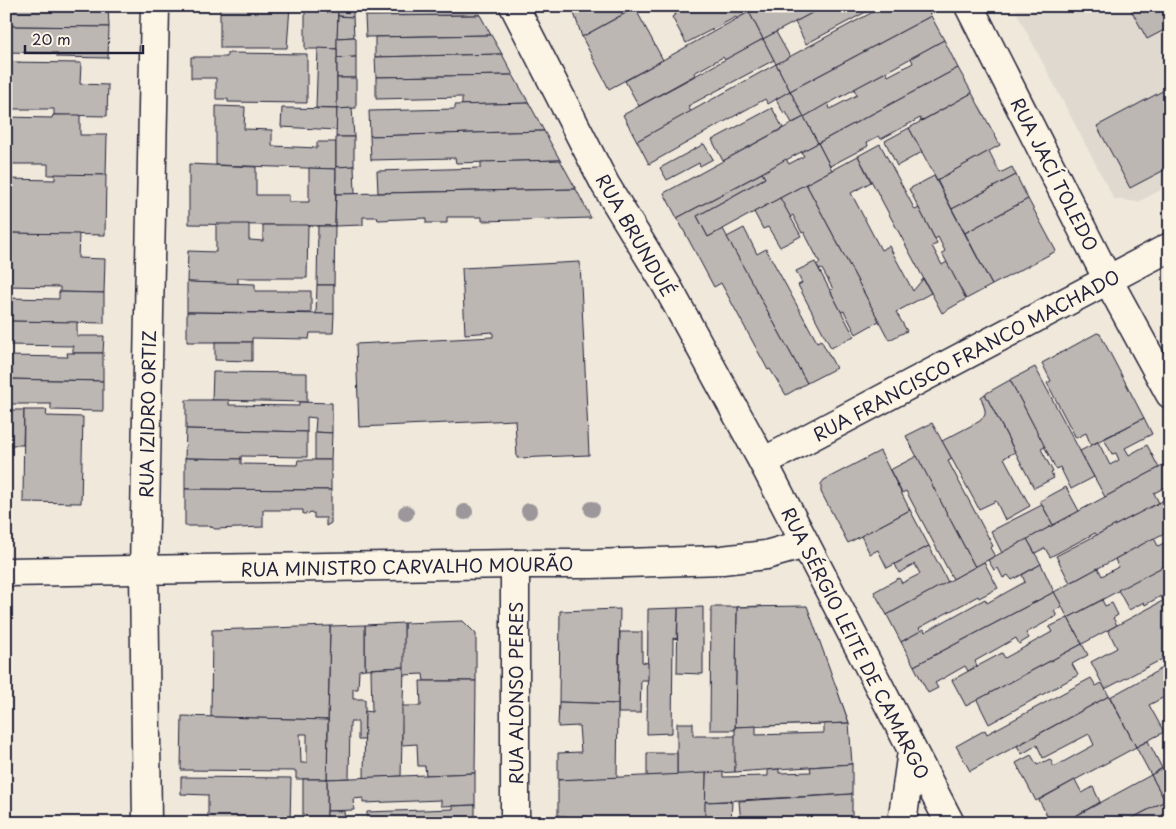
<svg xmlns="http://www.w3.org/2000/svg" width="1176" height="829" viewBox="0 0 1176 829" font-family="'Playpen Sans',sans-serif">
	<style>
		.built { fill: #e0d9cf }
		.building { fill: #bcb7b3; stroke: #22223b; fill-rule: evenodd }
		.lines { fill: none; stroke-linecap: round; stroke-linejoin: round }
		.minor-casing { stroke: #22223b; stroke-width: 31 }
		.minor { stroke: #fcf5e5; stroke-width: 28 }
		.tree { fill: #9b979a }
		.labels { text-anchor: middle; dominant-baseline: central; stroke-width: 4.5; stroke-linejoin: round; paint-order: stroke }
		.street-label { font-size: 18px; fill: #22223b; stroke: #fcf5e5 }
	</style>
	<rect width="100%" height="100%" fill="#efe8db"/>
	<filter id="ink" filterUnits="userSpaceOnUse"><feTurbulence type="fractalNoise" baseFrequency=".02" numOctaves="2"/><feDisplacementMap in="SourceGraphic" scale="10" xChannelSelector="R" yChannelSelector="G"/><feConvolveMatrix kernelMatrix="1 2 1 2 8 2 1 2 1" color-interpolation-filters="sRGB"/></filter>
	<g filter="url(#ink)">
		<!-- built -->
		<polygon class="built" points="1013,6 1170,6 1170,185 1138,202 1114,199"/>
		<!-- building -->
		<g class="building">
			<polygon points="6,6 108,6 109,27 6,26"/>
			<polygon points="220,6 290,6 287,48 220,48"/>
			<polygon points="305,6 338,6 337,49 305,49"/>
			<polygon points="338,6 353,6 353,17 338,16"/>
			<polygon points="365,6 476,6 480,15 365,16"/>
			<polygon points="574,6 580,6 582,11 590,6 638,6 582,37 572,7"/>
			<polygon points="672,6 746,6 749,12 737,19 736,17 686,43 672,17 676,14"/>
			<polygon points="760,6 825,6 763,39 749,12"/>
			<polygon points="825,6 877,6 806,44 795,22"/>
			<polygon points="884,6 926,6 931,16 790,91 776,64"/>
			<polygon points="1129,6 1170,6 1170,27 1147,39"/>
			<polygon points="635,8 663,60 609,89 582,37"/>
			<polygon points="749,12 763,39 725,60 723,57 694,73 695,75 639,106 625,81"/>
			<polygon points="480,15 491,35 366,37 365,16"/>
			<polygon points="338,16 353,17 354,37 337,38"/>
			<polygon points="931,16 944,40 804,117 790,91"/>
			<polygon points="6,26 109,27 108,58 57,57 57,53 6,52"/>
			<polygon points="776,32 790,57 776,64 763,39"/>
			<polygon points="491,35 502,54 375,57 375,37"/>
			<polygon points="354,37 356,38 356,57 337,58 337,38"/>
			<polygon points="763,39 774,60 688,106 691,112 637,141 623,115"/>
			<polygon points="944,40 958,68 818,143 804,117 828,103 830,109 857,95 854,89 886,72 888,76 913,63 911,58"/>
			<polygon points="318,48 337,49 337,109 316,108"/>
			<polygon points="227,53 307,54 307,103 228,102 228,99 216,99 216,78 191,78 191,57 227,57"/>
			<polygon points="502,54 513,75 376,77 375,57"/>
			<polygon points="356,57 356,78 337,78 337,58"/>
			<polygon points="6,62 81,63 80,84 108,85 107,116 54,115 54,109 6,109"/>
			<polygon points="776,64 790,91 768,104 765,99 649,164 637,141"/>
			<polygon points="958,68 972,93 921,121 920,118 881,139 879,136 867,142 868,146 830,166 818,143"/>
			<polygon points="513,75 529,103 462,105 462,97 376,99 376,77"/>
			<polygon points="337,78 356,78 356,108 337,109"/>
			<polygon points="1170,87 1170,167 1130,188 1097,126"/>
			<polygon points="790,91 804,117 792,123 786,112 784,114 776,99"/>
			<polygon points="972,93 1000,145 937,180 909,128"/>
			<polygon points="529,103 544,131 370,136 369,111 455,109 455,105"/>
			<polygon points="216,106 245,107 244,129 272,130 272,146 317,148 317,142 336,142 336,169 216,165"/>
			<polygon points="282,108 337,109 337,130 281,127"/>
			<polygon points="352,108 354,137 336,137 337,109"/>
			<polygon points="772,108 783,128 723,161 712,140"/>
			<polygon points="53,115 80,115 80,135 107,135 106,175 48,175 48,164 6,164 6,117 52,118"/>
			<polygon points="804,117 818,143 677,218 664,193"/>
			<polygon points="909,128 922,152 897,166 885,141"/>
			<polygon points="544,131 560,160 456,163 455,158 371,160 370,136"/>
			<polygon points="336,137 354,137 354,166 336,167"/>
			<polygon points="818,143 832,170 708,237 697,216 765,178 762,173 786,159 789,164 804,156 801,152"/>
			<polygon points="704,144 713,159 700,166 699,163 667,180 660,168"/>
			<polygon points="880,144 915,210 919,208 935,239 937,244 932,246 942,265 947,262 966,299 942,313 858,156"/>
			<polygon points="989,151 1000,173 1012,167 1016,175 952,209 937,180"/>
			<polygon points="858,156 871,182 851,193 881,250 889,246 913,291 923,279 931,293 896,312 907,331 889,340 806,184"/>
			<polygon points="560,160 576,189 378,193 377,171 481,168 481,162"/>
			<polygon points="189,164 256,167 256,195 289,195 289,202 309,202 309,168 336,169 335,226 189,224"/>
			<polygon points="354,166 355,194 336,194 336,167"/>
			<polygon points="762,173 765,178 697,216 708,237 723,229 807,383 786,395 770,369 768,370 721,283 714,287 677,218"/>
			<polygon points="55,174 106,175 105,235 6,233 6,179 55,180"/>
			<polygon points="1016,175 1028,199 965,233 952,209"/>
			<polygon points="934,176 992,285 966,299 942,253 945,251 938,237 935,239 909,189"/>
			<polygon points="806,184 879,321 856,334 844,311 841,312 830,290 833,289 822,269 818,270 816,265 820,263 804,232 802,233 793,215 790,217 780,198"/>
			<polygon points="576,189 591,218 482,221 482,217 447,217 447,223 426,223 426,218 378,220 377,217 363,217 363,225 335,226 336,194"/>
			<polygon points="780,198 801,236 780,247 768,227 763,229 754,212"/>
			<polygon points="1028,199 1056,251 992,285 965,233"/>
			<polygon points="216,224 249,224 249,240 263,241 263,225 308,225 307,278 238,278 238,284 187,282 188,251 216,252"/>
			<polygon points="318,226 335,226 334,285 317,285"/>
			<polygon points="744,228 757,254 766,249 817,342 821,340 836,368 807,383 727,237"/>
			<polygon points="6,233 79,234 78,258 105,259 104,293 60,292 60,287 6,286"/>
			<polygon points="580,262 589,455 517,458 515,420 359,427 356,344 493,337 493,332 465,334 462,268"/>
			<polygon points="815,262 854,336 831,348 798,285 802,283 796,271"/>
			<polygon points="187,282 255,284 255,291 311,291 311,313 187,312"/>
			<polygon points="317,285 334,285 334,314 316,314"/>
			<polygon points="59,292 104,293 104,323 6,321 6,298 59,299"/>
			<polygon points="187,312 334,314 333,333 310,333 309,339 252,338 252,342 187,342"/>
			<polygon points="6,321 77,322 77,336 104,336 103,353 73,353 73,346 6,345"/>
			<polygon points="1097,333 1100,334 1144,418 1091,445 1086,433 1076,438 1047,383 1051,381 1042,363"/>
			<polygon points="215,342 252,342 252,361 215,360"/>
			<polygon points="67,353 103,353 103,381 6,379 6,356 68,357"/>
			<polygon points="1035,367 1094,477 1071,489 1060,467 1056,469 1010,380"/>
			<polygon points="213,372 307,373 307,402 212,400"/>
			<polygon points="6,379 103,381 103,411 51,410 51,404 6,404"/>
			<polygon points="1010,380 1045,447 1041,449 1053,472 1051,473 1054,478 1034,488 985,394"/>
			<polygon points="985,394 1015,452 1004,458 1030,506 1005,520 996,501 979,509 942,441 980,421 985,415 985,410 981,397"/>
			<polygon points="186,400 229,400 229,405 299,406 299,402 332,403 332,433 315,432 316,418 307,417 307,432 186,429"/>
			<polygon points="6,410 24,410 23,445 6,445"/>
			<polygon points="24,410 47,410 46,416 83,417 81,503 23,502"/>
			<polygon points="1144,418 1152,434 1125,448 1129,455 1147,445 1159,468 1105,497 1080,451 1098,442 1110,465 1119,460 1116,453 1112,454 1104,439"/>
			<polygon points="932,423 952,459 948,461 993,546 990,548 995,556 975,567 906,436"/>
			<polygon points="186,429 307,432 307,457 241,456 241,459 185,458"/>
			<polygon points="315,432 332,433 331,460 315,460"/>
			<polygon points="880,451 910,510 848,543 821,492 821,484 824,480"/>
			<polygon points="917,456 975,567 953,579 906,491 902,493 890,470"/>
			<polygon points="185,458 241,459 241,464 297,465 298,460 331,460 331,490 185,489"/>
			<polygon points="1168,463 1170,468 1170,485 1154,493 1159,503 1097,535 1095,533 1050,557 1045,548 1035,553 1027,539"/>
			<polygon points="1066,487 1079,511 1053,525 1040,501"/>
			<polygon points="185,489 331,490 331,523 326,526 326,518 314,518 314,513 303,514 303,510 263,510 263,527 215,529 210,526 185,526"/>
			<polygon points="1170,497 1170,530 1070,583 1056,556"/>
			<polygon points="1042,505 1053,525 1002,553 991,531"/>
			<polygon points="910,510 929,546 887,568 878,550 870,554 861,536"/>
			<polygon points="1154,538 1158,546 1170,540 1170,563 1068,618 1054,592 1098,568 1102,576 1118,567 1115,559"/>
			<polygon points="1027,539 1041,564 1012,580 1008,575 1003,578 998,568 994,570 988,560"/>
			<polygon points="929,546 948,582 887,615 874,592 899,578 902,583 920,574 915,564 899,573 895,564"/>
			<polygon points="984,562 998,588 979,598 978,596 919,628 921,631 901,642 887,615"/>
			<polygon points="1170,563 1170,597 1163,601 1161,596 1145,605 1144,602 1129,610 1118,590"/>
			<polygon points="1041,564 1054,592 914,666 901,642 924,629 925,632 985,599 987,603 1025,582 1022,575"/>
			<polygon points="1054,592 1062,606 1054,611 1057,616 1026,633 1029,638 1019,644 1016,638 975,661 977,666 968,671 965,666 935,683 938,688 928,693 914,666"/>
			<polygon points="1170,597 1170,655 1105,689 1091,662 1117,648 1108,630"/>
			<polygon points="1102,600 1105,606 1112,603 1118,615 1113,618 1117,625 1082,644 1068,618"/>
			<polygon points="762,606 761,660 755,659 755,677 816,677 816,682 834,682 849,723 735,727 737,607"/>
			<polygon points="807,606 849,723 735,727 737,607"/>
			<polygon points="703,607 703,674 677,673 678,608"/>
			<polygon points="711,607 737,607 735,730 710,730"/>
			<polygon points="678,608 677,639 673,638 672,733 647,734 648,609"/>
			<polygon points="620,609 618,704 559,702 560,611"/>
			<polygon points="1068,618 1082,644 966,706 952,680 1002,653 1005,658 1052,632 1049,627"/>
			<polygon points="463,621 476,634 476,681 424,681 423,674 403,675 404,623"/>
			<polygon points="404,623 404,667 365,669 365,625"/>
			<polygon points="365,625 365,669 359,670 358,689 353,689 353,699 365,699 365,740 358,740 358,722 350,722 349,778 327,779 330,626"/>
			<polygon points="330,626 328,720 211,717 212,630"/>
			<polygon points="620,632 642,632 642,662 648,663 648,680 641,680 640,713 618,713"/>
			<polygon points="1082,644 1088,655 1072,664 1078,675 989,724 977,700"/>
			<polygon points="1170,664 1170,694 1149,705 1164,732 1136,747 1110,697"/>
			<polygon points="404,667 401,776 364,778 365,711 372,712 371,669"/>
			<polygon points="1091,678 1096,686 1102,683 1109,696 970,771 956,746 985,730 987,734"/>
			<polygon points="420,681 476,681 475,773 426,775 425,766 418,766 417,744 402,745 402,706 421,706"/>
			<polygon points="1109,696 1136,747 1036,801 1016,763 1031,755 1037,765 1050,759 1054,767 1094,745 1089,734 1043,758 1037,745 1022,754 1017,746"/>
			<polygon points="559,702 618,704 617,778 558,780 558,753 581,752 579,726 558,727"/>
			<path d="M182 716 328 720 327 779H296V771L181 770ZM300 734H307V763H301Z"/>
			<polygon points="677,723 693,723 693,736 736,736 735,772 677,775"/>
			<polygon points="849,723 852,764 735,772 735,727 756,726 756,735 824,733 824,724"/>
			<polygon points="1148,741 1162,768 1151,775 1136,747"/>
			<polygon points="647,753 677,753 677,775 647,776"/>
			<polygon points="852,764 852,794 705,802 706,773 723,772 723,777 768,776 768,770 779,769 779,773 811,772 810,767"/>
			<polygon points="1170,764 1170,798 1165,801 1151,775"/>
			<polygon points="475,773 475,805 441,806 441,800 363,803 363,798 353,799 354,810 327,811 327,779"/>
			<polygon points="706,773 705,823 566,823 566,816 558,816 558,780"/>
			<polygon points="1151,775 1165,801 1123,823 1063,823"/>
			<polygon points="181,777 291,778 290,823 208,823 208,795 181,794"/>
			<rect x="303" y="779" width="24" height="44"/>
			<polygon points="1075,780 1082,793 1093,787 1100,802 1063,823 1051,823 1039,800"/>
			<polygon points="852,794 852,823 741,823 739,801"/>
			<polygon points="732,801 731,823 705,823 705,802"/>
			<polygon points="1165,801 1170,810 1170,823 1123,823"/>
			<polygon points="475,805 475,823 367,823 367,812 453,809 453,806"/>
			<polygon points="327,811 344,811 345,823 327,823"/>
		</g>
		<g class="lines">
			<!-- minor casing -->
			<g class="minor-casing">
				<g id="minor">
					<polyline points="514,6 605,184 667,286 763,462 950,823"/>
					<polyline points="969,6 1108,280 1170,394"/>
					<polyline points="763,462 1170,247"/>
					<polyline points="6,572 515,564 592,564 722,560 766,555 805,544"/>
					<polyline points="147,823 144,570 155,6"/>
					<polyline points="515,823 515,564"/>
					<polyline points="902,823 912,751"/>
				</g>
			</g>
			<!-- minor -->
			<use href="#minor" class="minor"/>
		</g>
		<!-- trees -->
		<g class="tree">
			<circle cx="592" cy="509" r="8"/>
			<circle cx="529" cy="511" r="8"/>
			<circle cx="465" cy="512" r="8"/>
			<circle cx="406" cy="513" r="8"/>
		</g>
	</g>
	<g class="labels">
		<!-- street labels -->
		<g class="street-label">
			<text transform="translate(1055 174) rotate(63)">RUA JACÍ TOLEDO</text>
			<text transform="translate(636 235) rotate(60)">RUA BRUNDUÉ</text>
			<text transform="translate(966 355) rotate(-28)">RUA FRANCISCO FRANCO MACHADO</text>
			<text transform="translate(147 414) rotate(-89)">RUA IZIDRO ORTIZ</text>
			<text transform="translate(407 566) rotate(-1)">RUA MINISTRO CARVALHO MOURÃO</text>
			<text transform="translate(856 643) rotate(63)">RUA SÉRGIO LEITE DE CAMARGO</text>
			<text transform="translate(515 693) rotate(-90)">RUA ALONSO PERES</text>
		</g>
	</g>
	<!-- margin -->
	<rect width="1176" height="829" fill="none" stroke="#fcf5e5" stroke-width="25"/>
	<rect x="12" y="12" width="1151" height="804" fill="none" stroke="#22223b" stroke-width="2" filter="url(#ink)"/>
	<!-- scale -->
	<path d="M25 45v8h118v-8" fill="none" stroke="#22223b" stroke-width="2.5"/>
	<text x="32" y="45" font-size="15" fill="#22223b" stroke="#fcf5e5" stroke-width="4" paint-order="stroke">20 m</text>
</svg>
